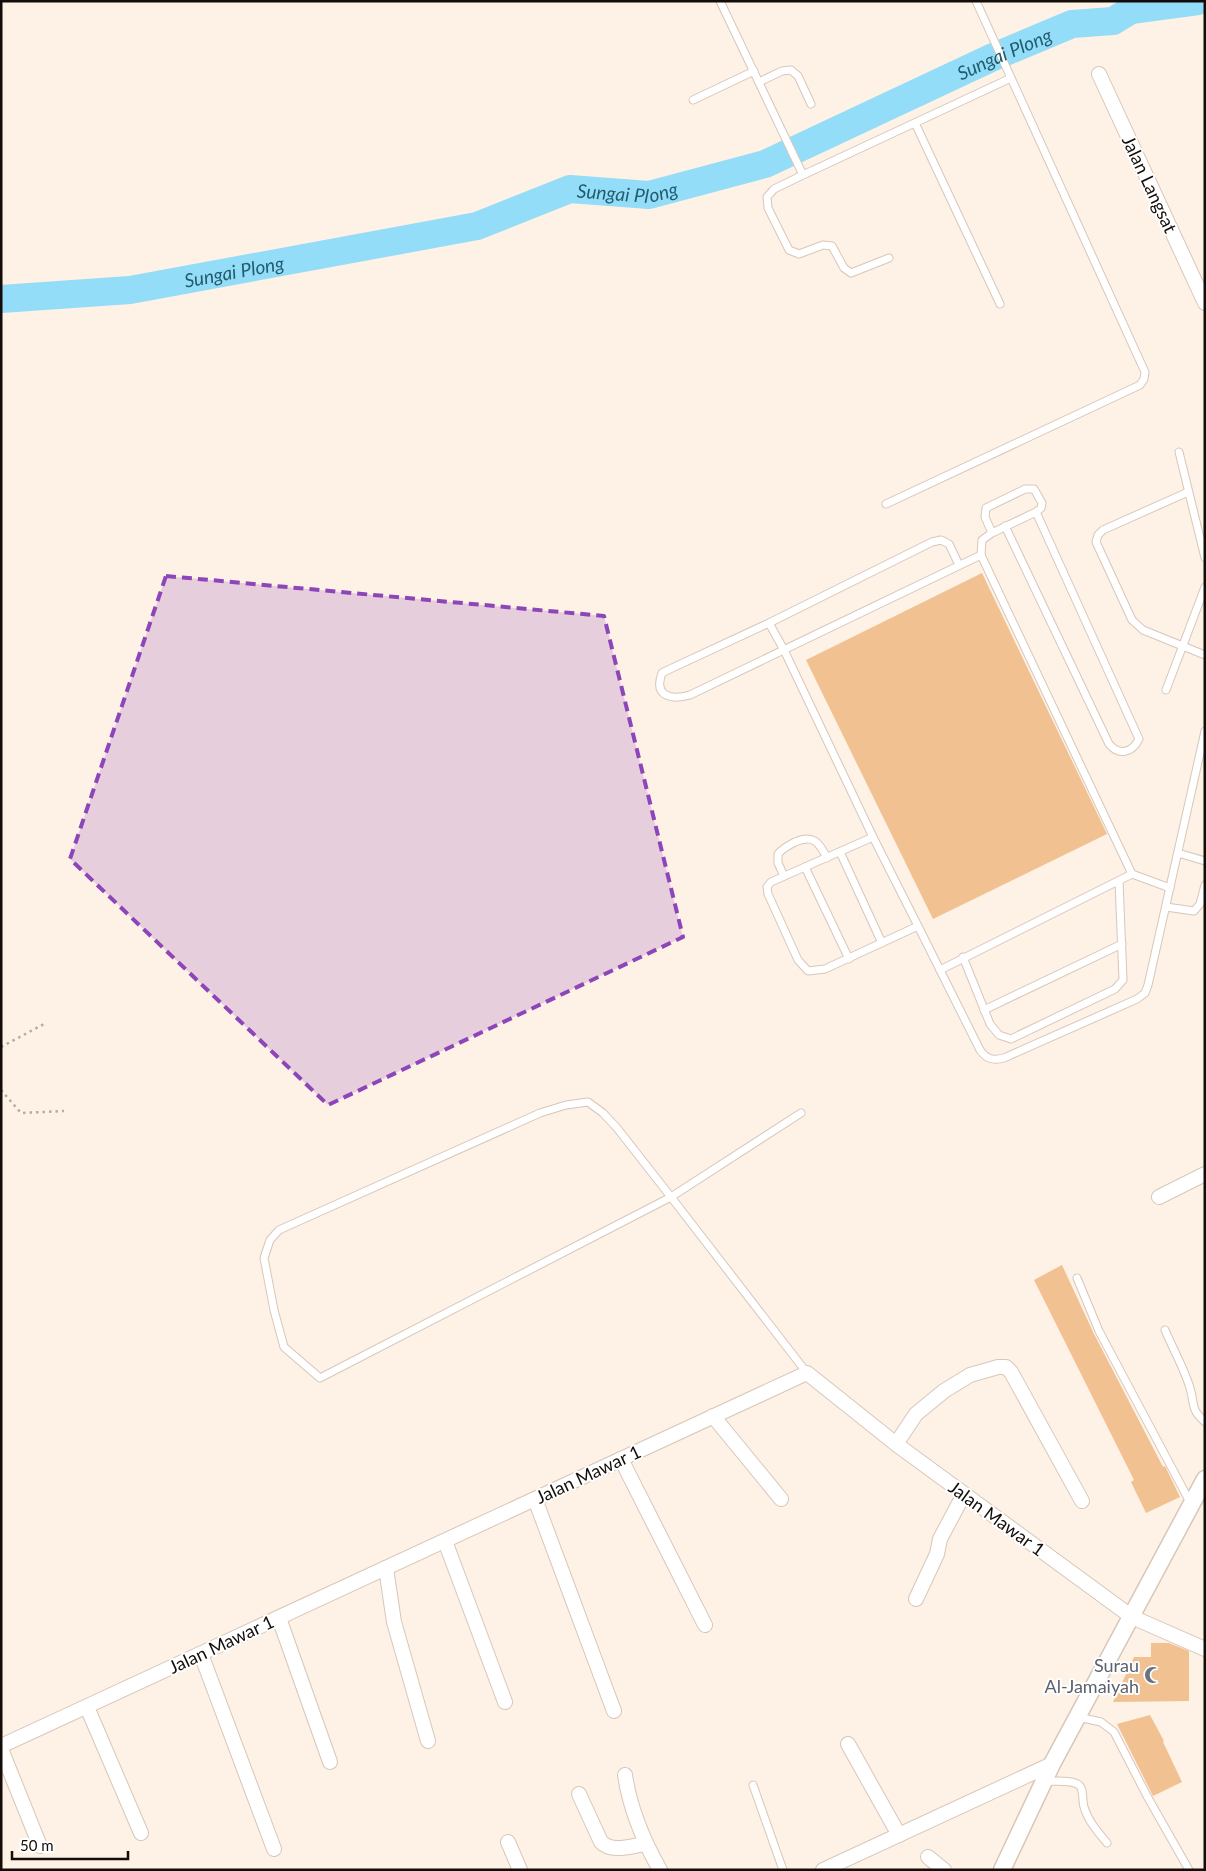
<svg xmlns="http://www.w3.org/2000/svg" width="1206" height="1871" viewBox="0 0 1206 1871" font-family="Lato,sans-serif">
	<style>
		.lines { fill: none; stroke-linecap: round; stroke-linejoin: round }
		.river { stroke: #93ddf8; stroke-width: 28 }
		.building { fill: #f1c192 }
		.service-casing { stroke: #d7c7b9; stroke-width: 9 }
		.minor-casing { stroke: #d7c7b9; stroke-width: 16 }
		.tertiary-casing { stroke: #d7c7b9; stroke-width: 19 }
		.path { stroke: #b6aba1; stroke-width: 2.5; stroke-dasharray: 2.5 4; stroke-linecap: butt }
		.service { stroke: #fff; stroke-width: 7 }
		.minor { stroke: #fff; stroke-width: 14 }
		.tertiary { stroke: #fff; stroke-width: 16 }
		.marked { fill: #8c46ba; fill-opacity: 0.2; stroke: #8c46ba; stroke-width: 4; stroke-dasharray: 10 6; stroke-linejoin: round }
		.labels { text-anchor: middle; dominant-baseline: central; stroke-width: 4; stroke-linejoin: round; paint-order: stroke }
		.street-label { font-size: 18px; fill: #130d09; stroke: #fff }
		.worship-label { font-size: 18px; fill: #5b616d; stroke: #fff; text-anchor: end }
		.water-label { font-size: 19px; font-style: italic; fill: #215d6f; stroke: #fff }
	</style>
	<rect width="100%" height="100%" fill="#fef1e5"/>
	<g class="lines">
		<!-- river -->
		<path class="river" id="s1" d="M1 299 130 290 477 226 570 189 649 195 765 164 991 58 1072 24 1113 21 1131 10 1198 1"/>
	</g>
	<!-- building -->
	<g class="building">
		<polygon points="982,573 1107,834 933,919 806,660"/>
		<polygon points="1062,1265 1094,1334 1163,1467 1165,1466 1180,1497 1146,1513 1131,1482 1134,1480 1034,1280"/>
		<polygon points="1151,1643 1169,1643 1189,1651 1189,1701 1113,1702 1134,1657 1151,1657"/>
		<polygon points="1150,1715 1164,1741 1163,1742 1182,1782 1153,1796 1117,1724"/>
	</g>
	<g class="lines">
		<!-- service casing -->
		<g class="service-casing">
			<g id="service">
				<polyline points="720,1 803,175 1011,78"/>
				<polyline points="759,82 782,71 791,70 798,76 811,104"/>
				<polyline points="693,100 754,71"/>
				<polyline points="915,123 1000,304"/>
				<polyline points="803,175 774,189 767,197 768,208 789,250 799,254 823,245 832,246 844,268 851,273 889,258"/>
				<polyline points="1179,452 1205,558"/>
				<polyline points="1188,492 1103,530 1098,535 1096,542 1132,620 1143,630 1205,655"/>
				<polyline points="886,504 1140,385 1144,379 1145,372 976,1"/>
				<path d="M1005 526 1109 744C1119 756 1132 753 1139 739L1036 512"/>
				<polyline points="992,533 1036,512 1041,508 1042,503 1034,489 1025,489 986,508 985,517 992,533 982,540 981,555 1132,874 1170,888"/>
				<path d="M959 565 949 544 941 540 932 542 769 623 670 669 662 673C653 697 672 700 690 695L981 555"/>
				<polyline points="769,623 784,650 873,837"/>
				<polyline points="1166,690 1205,587"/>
				<polyline points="840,852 882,943"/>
				<polyline points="1178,853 1205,861"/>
				<polyline points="805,867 849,959"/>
				<path d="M784 876 778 863V854C783 848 788 846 795 842 813 834 819 842 827 858"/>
				<polyline points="1166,907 1194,911 1200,904 1205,885"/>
				<path d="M918 926 873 837 771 882 767 887 768 894 798 960 808 971 825 969 918 926 980 1050C986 1059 993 1061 1004 1058L1137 999 1145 993 1148 985 1205 731"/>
				<polyline points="963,957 990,1024 999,1035 1011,1039 1115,989 1123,980 1119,881"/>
				<polyline points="940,970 1132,874"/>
				<polyline points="984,1010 1122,944"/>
				<polyline points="801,1113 671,1197 617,1128 603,1113 588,1102 566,1105 540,1113 279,1230 270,1240 264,1258 274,1310 284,1347 320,1378 671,1197 807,1373"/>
				<polyline points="1077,1278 1099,1331 1190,1502"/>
				<path d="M1165 1330C1173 1349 1184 1368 1190 1388 1195 1404 1190 1409 1205 1422"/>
				<polyline points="1078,1717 1101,1722 1114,1732 1147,1796 1189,1870"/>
				<path d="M1044 1781C1053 1782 1071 1779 1079 1785 1084 1789 1082 1801 1084 1807 1088 1821 1098 1832 1107 1843"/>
				<polyline points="753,1785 783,1870"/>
			</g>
		</g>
		<!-- minor casing -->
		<g class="minor-casing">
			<g id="minor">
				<polyline points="1099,74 1205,303"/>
				<polyline points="1159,1197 1205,1174"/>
				<polyline points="713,1416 781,1499"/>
				<polyline points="896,1444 916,1414 944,1391 970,1375 998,1367 1006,1367 1011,1372 1082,1501"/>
				<polyline points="621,1459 705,1625"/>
				<polyline points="535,1499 614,1711"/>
				<polyline points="445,1541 505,1702"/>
				<polyline points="386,1568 394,1622 428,1741"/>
				<polyline points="916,1599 937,1554 940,1539 964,1494"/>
				<polyline points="279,1618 330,1762"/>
				<polyline points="201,1654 274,1849"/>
				<polyline points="87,1707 141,1833"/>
				<polyline points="848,1744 899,1835"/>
				<polyline points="1,1746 807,1373 896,1444 1132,1617 1205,1649"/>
				<polyline points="1,1749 40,1846"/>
				<path d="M625 1775C630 1809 643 1840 660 1870"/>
				<path d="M579 1794 601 1842C612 1853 631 1846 645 1844"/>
				<polyline points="508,1842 520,1870"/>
				<polyline points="928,1857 944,1870"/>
				<polyline points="823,1870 1052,1764"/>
			</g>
		</g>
		<!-- tertiary casing -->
		<g class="tertiary-casing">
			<polyline id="tertiary" points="1002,1870 1052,1764 1205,1479"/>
		</g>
		<!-- path -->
		<g class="path">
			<polyline points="1,1047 44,1024"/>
			<polyline points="1,1090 21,1113 64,1111"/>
		</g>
		<!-- service -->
		<use href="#service" class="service"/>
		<!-- minor -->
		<use href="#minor" class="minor"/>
		<!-- tertiary -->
		<use href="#tertiary" class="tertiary"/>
	</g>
	<!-- marked area -->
	<path class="marked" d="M166 576 604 616 683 937 328 1105 70 859Z"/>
	<!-- icons -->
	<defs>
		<g id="mosque-bare" transform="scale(1.35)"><path d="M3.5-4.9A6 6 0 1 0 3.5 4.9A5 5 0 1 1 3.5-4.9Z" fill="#6b7280" stroke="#fff" stroke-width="2.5" paint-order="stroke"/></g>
	</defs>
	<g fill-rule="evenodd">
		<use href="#mosque-bare" x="1153" y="1675"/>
	</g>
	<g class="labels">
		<!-- street labels -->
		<g class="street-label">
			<text transform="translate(1150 184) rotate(65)">Jalan Langsat</text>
			<text transform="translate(588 1474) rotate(-25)">Jalan Mawar 1</text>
			<text transform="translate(997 1518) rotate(36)">Jalan Mawar 1</text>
			<text transform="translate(221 1644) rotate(-25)">Jalan Mawar 1</text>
		</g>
		<!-- worship labels -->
		<g class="worship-label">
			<text x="1139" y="1665">Surau<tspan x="1139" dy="21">Al-Jamaiyah</tspan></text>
		</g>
		<!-- water labels -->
		<g class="water-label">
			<text stroke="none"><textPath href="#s1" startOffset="1045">Sungai Plong</textPath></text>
			<text stroke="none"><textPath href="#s1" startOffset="640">Sungai Plong</textPath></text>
			<text stroke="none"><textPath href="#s1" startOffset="235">Sungai Plong</textPath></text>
		</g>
	</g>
	<!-- border -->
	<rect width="1206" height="1871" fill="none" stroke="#130d09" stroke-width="5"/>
	<!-- scale -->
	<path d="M12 1851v8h116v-8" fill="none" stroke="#130d09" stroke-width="2.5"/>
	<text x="20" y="1851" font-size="15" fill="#130d09" stroke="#ffffff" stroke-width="4" paint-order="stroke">50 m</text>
</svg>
